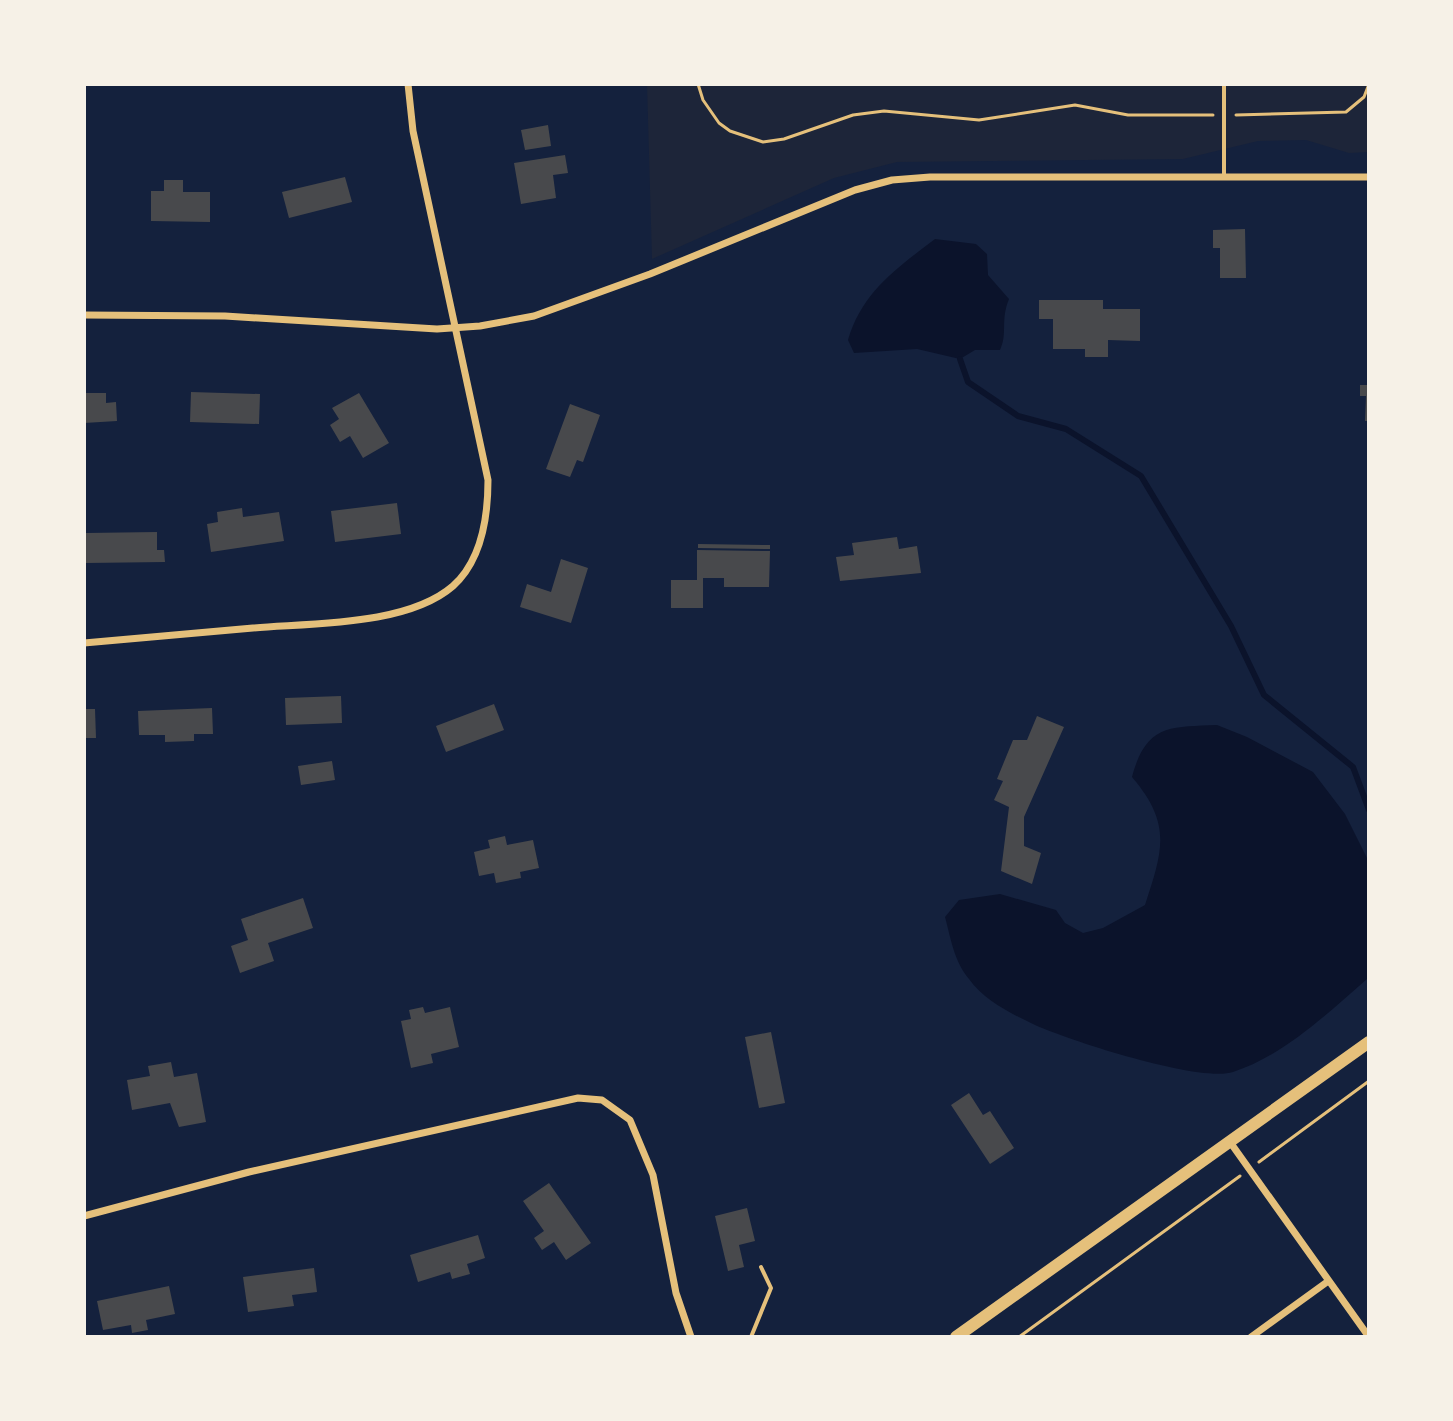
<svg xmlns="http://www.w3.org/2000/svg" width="1453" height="1421" viewBox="0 0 1453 1421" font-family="Karla,sans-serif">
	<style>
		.green { fill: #1d2539 }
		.water { fill: #0b132b }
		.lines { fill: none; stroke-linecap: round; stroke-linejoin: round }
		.stream { stroke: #0b132b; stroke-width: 6 }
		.building { fill: #48494c }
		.path { stroke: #e5c07b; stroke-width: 3 }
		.service { stroke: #e5c07b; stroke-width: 4 }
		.minor { stroke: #e5c07b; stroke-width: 7 }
		.primary { stroke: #e5c07b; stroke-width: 12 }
	</style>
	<rect width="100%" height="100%" fill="#14213d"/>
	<!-- green -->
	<polygon class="green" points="647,84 1369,84 1369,152 1349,153 1306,140 1258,141 1183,159 897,162 834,178 652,259"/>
	<!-- water -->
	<g class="water">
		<path d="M935 239 976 244 987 254 988 275 1009 299C1000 321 1008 333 1000 350H975L960 359 917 349 854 353 848 340C862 292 897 268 935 239Z"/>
		<path d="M1217 725 1247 737 1313 772 1345 814 1369 862 1367 979C1328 1013 1283 1056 1233 1072 1200 1083 1067 1040 1033 1024 1010 1013 984 1000 969 979 954 961 951 939 945 917L959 900 1000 894 1056 910 1065 923 1083 933 1103 928 1145 905C1163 850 1172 824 1132 777 1146 724 1170 727 1217 725Z"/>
	</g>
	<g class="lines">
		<!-- stream -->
		<polyline class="stream" points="960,359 968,382 1018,416 1066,429 1141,476 1231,626 1264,695 1353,767 1369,810"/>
	</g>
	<!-- building -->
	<g class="building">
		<polygon points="548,125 551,146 525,150 521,130"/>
		<polygon points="565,155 568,173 553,175 556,198 521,204 514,163"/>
		<polygon points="345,177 352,202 289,218 282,192"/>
		<polygon points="164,180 183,180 183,192 210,192 210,222 151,221 151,191 164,191"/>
		<polygon points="1245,229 1246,278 1220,278 1220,248 1213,248 1213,230"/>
		<polygon points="1039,300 1103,300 1103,309 1140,309 1140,341 1108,340 1108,357 1085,357 1085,349 1053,349 1053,319 1039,319"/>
		<polygon points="1360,385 1369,385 1369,421 1365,421 1366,396 1360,396"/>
		<polygon points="191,392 260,394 259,424 190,422"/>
		<polygon points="84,393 106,393 106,403 116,402 117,421 84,423"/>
		<polygon points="359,393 389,443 363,458 350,436 340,442 330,425 339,419 332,408"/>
		<polygon points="570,404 600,415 583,462 577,460 570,477 546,469"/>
		<polygon points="397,503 401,534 335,542 331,511"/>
		<polygon points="242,508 243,517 279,512 284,541 211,552 207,524 218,522 217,512"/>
		<polygon points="157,532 157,550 164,550 165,562 86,563 86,533"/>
		<polygon points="897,537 899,549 917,546 921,573 840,581 836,557 854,555 852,543"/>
		<polygon points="698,544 770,545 770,549 698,548"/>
		<polygon points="697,550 770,551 769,587 724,587 724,578 703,578 703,608 671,608 671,580 697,580"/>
		<polygon points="561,559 588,568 571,623 520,607 527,584 551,592"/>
		<polygon points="341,696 342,723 286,725 285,698"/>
		<polygon points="494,704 504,730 446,752 436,726"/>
		<polygon points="212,708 213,734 194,734 194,741 165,742 165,735 139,735 138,711"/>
		<polygon points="84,709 95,709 96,738 84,738"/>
		<polygon points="1037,716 1064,727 1024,817 1024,846 1041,853 1032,884 1001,871 1009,807 994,800 1003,781 997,779 1013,740 1027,740"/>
		<polygon points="332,761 335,780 301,785 298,766"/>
		<polygon points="505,836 507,845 533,840 539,868 520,872 521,878 496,883 494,873 479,876 474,852 490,848 488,840"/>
		<polygon points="303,898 313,928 268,943 274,961 240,973 231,946 248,940 241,919"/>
		<polygon points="423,1007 425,1013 450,1007 459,1047 431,1054 433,1063 411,1068 401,1021 411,1019 409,1010"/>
		<polygon points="771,1032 785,1103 759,1108 745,1037"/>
		<polygon points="171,1062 174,1077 197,1073 206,1122 179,1127 170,1103 132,1110 127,1080 150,1076 148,1066"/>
		<polygon points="969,1093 983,1115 990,1111 1014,1148 990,1164 951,1105"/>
		<polygon points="549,1183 591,1243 566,1260 554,1242 542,1250 534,1238 544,1231 523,1201"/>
		<polygon points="747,1208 755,1241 739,1245 744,1267 728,1271 715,1216"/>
		<polygon points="478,1235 485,1258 467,1264 470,1274 452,1279 450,1272 418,1282 410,1255"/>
		<polygon points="314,1268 317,1292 292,1295 294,1306 248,1312 243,1277"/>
		<polygon points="169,1286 175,1314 146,1320 148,1330 132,1333 131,1325 103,1330 97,1301"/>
	</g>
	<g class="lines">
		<!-- path -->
		<g class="path">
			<polyline points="698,84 703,100 719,123 730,131 763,142 784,139 853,115 884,111 979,120 1075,105 1128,115 1213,115"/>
			<polyline points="1236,115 1346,112 1364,97 1369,84"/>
			<polyline points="1259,1162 1369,1081"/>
			<polyline points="1019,1337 1240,1176"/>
		</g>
		<!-- service -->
		<g class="service">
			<polyline points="1224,84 1224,177"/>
			<polyline points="751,1337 771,1288 761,1267"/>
		</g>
		<!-- minor -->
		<g class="minor">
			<polyline points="84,315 225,316 437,329 480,326 534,316 650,274 855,190 892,180 930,177 1369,177"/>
			<path d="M84 643C141 638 197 633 253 628 311 623 407 626 453 586 482 560 488 516 488 480L413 131 408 84"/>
			<polyline points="1230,1142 1369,1337"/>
			<polyline points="84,1216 249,1172 578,1098 602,1100 630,1120 653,1175 676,1293 691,1337"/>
			<polyline points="1251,1337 1327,1282"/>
		</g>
		<!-- primary -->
		<polyline class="primary" points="956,1337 1369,1042"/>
	</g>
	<!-- border -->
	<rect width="1453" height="1421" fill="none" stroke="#f6f1e7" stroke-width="172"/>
</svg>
